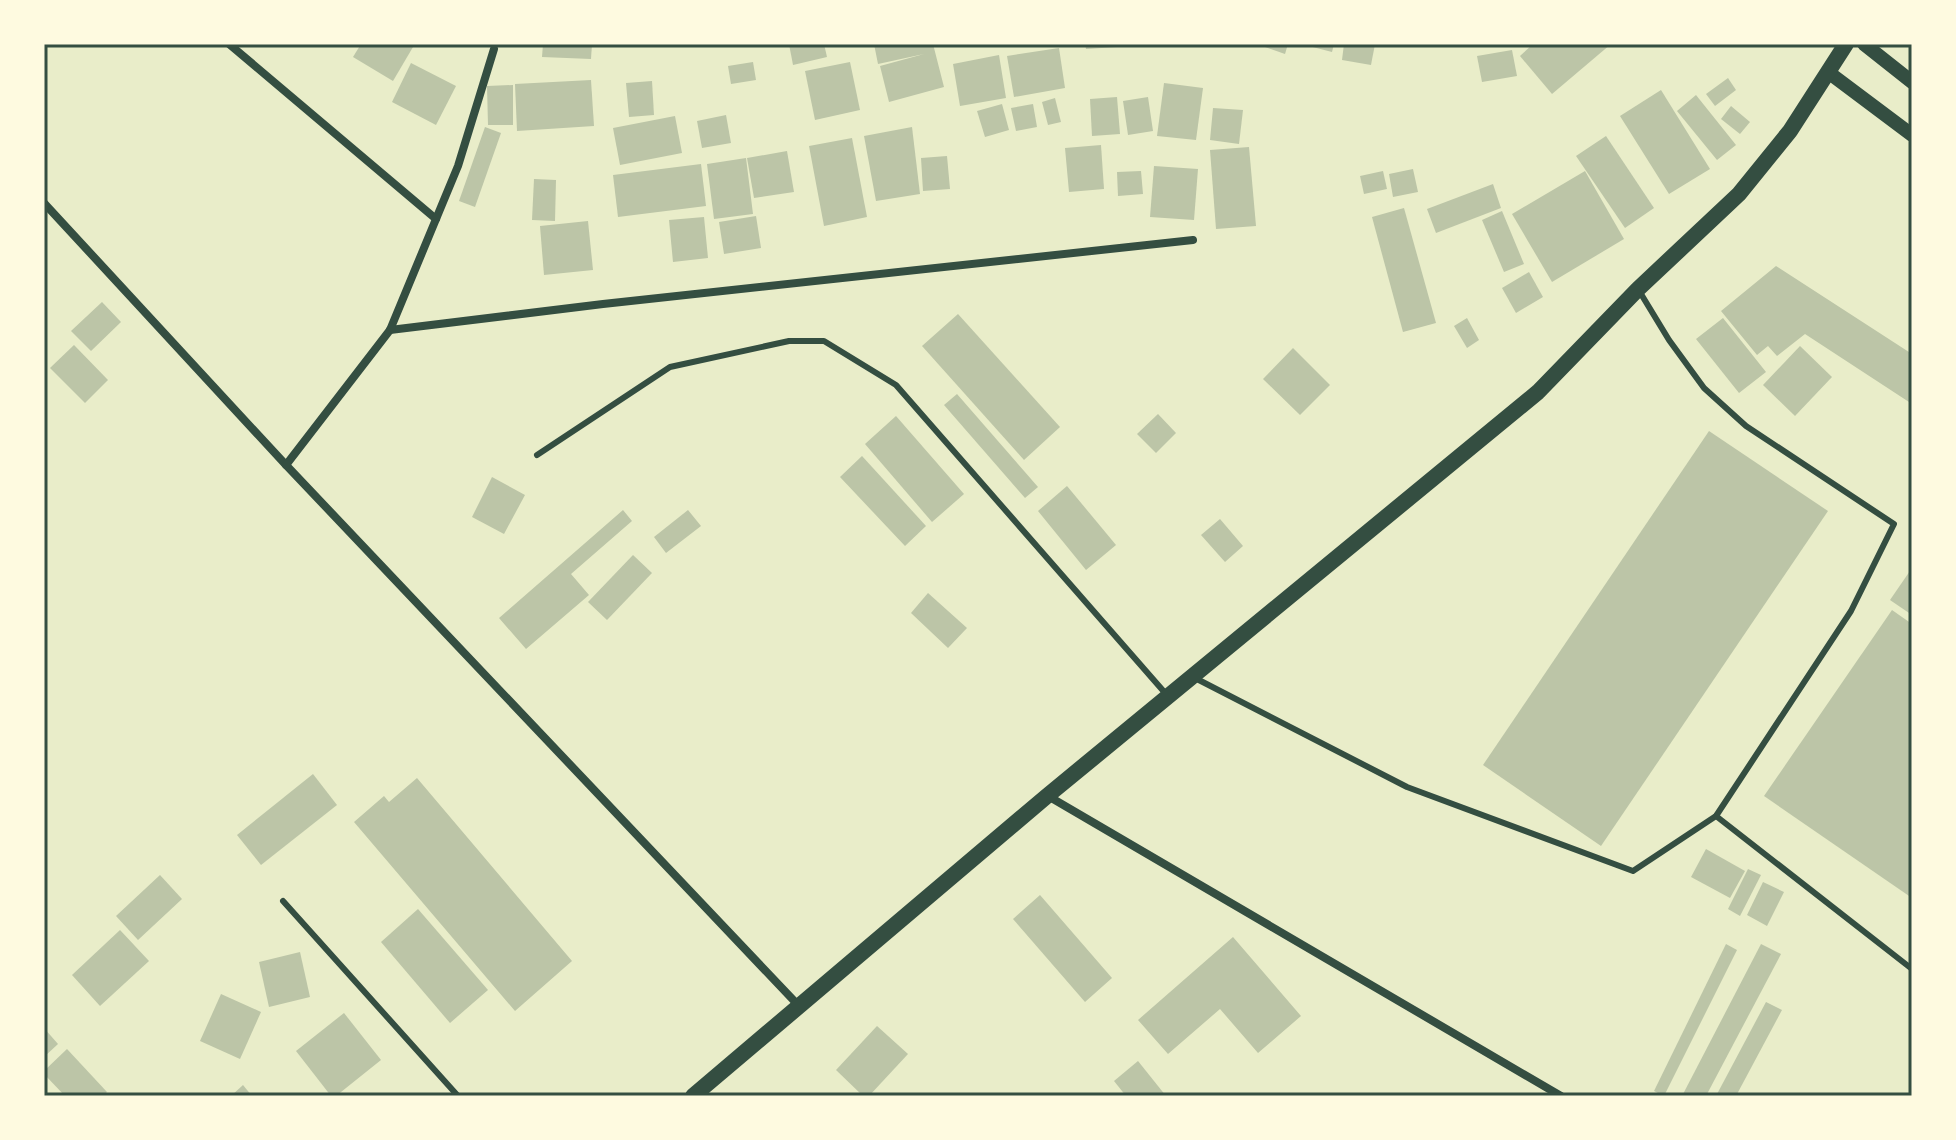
<svg xmlns="http://www.w3.org/2000/svg" width="1956" height="1140" viewBox="0 0 1956 1140" font-family="'PT Sans Narrow',sans-serif">
	<style>
		.building { fill: #bcc5a7 }
		.lines { fill: none; stroke-linecap: round; stroke-linejoin: round }
		.service { stroke: #344e41; stroke-width: 6 }
		.minor { stroke: #344e41; stroke-width: 8 }
		.tertiary { stroke: #344e41; stroke-width: 14 }
		.secondary { stroke: #344e41; stroke-width: 16 }
		.neatline { fill: none; stroke: #344e41; stroke-width: 3 }
	</style>
	<rect width="100%" height="100%" fill="#e9edc9"/>
	<!-- building -->
	<g class="building">
		<polygon points="361,44 408,44 413,47 393,81 353,57"/>
		<polygon points="543,44 592,44 591,59 542,57"/>
		<polygon points="789,44 824,44 827,57 793,65"/>
		<polygon points="874,44 933,44 944,87 889,102 880,66 924,54 878,64"/>
		<polygon points="1085,44 1116,44 1117,47 1086,49"/>
		<polygon points="1266,44 1288,44 1285,54 1265,47"/>
		<polygon points="1301,44 1334,44 1332,52"/>
		<polygon points="1344,44 1375,44 1371,65 1342,60"/>
		<polygon points="1533,44 1611,44 1552,94 1520,56"/>
		<polygon points="1059,48 1065,88 1014,97 1007,56"/>
		<polygon points="1512,50 1517,76 1482,82 1477,56"/>
		<polygon points="999,55 1006,98 960,106 953,64"/>
		<polygon points="753,62 756,80 731,84 728,66"/>
		<polygon points="850,62 860,110 815,120 805,71"/>
		<polygon points="411,63 456,86 436,125 392,102"/>
		<polygon points="1728,78 1736,90 1715,106 1706,94"/>
		<polygon points="591,80 594,126 517,131 515,84"/>
		<polygon points="652,81 654,115 629,117 626,83"/>
		<polygon points="1164,83 1203,88 1196,140 1157,136"/>
		<polygon points="513,85 513,125 488,125 487,86"/>
		<polygon points="1661,90 1710,169 1669,194 1620,116"/>
		<polygon points="1696,95 1736,145 1717,160 1677,111"/>
		<polygon points="1117,97 1120,134 1092,136 1090,99"/>
		<polygon points="1148,97 1153,131 1128,135 1123,101"/>
		<polygon points="1055,98 1061,122 1048,125 1042,102"/>
		<polygon points="1002,104 1009,130 985,137 977,111"/>
		<polygon points="1033,104 1037,127 1016,131 1011,108"/>
		<polygon points="1731,106 1750,122 1740,134 1721,119"/>
		<polygon points="1213,108 1243,110 1239,144 1210,140"/>
		<polygon points="726,115 731,143 702,148 697,121"/>
		<polygon points="675,116 682,153 620,165 613,128"/>
		<polygon points="485,127 501,133 475,207 459,201"/>
		<polygon points="912,127 920,194 876,201 864,136"/>
		<polygon points="1606,136 1654,208 1625,228 1576,156"/>
		<polygon points="852,138 867,217 824,226 809,146"/>
		<polygon points="1101,145 1104,189 1069,192 1065,148"/>
		<polygon points="1249,147 1256,226 1216,229 1210,150"/>
		<polygon points="787,151 794,192 754,198 747,158"/>
		<polygon points="947,156 950,189 923,191 921,158"/>
		<polygon points="746,158 753,214 714,219 707,164"/>
		<polygon points="701,164 706,206 618,217 613,175"/>
		<polygon points="1154,166 1198,169 1194,220 1150,217"/>
		<polygon points="1413,169 1418,192 1393,197 1389,174"/>
		<polygon points="1141,171 1143,194 1118,196 1117,172"/>
		<polygon points="1383,171 1387,189 1364,194 1360,176"/>
		<polygon points="1585,171 1624,239 1552,282 1512,214"/>
		<polygon points="534,179 556,180 555,221 532,220"/>
		<polygon points="1493,184 1501,208 1436,233 1427,209"/>
		<polygon points="1404,208 1436,323 1403,332 1372,217"/>
		<polygon points="1502,211 1524,264 1504,272 1482,220"/>
		<polygon points="756,216 761,248 724,254 719,222"/>
		<polygon points="704,217 708,258 673,262 669,220"/>
		<polygon points="588,221 593,270 544,275 540,226"/>
		<polygon points="1776,266 1912,354 1912,398 1909,402 1805,334 1777,356 1768,346 1757,355 1721,311"/>
		<polygon points="1529,272 1543,297 1516,313 1502,288"/>
		<polygon points="102,302 121,322 91,351 71,331"/>
		<polygon points="958,314 1060,427 1024,460 922,346"/>
		<polygon points="1467,318 1479,340 1467,348 1454,326"/>
		<polygon points="1723,318 1766,372 1739,393 1696,339"/>
		<polygon points="74,345 108,380 85,403 50,368"/>
		<polygon points="1800,346 1832,377 1795,416 1763,385"/>
		<polygon points="1293,348 1330,385 1300,415 1263,379"/>
		<polygon points="957,394 1038,487 1025,498 944,405"/>
		<polygon points="1158,414 1176,433 1156,453 1137,434"/>
		<polygon points="896,416 964,494 932,522 865,444"/>
		<polygon points="1709,431 1828,511 1601,846 1483,765"/>
		<polygon points="862,456 926,526 905,546 840,477"/>
		<polygon points="492,477 525,495 504,534 472,517"/>
		<polygon points="1067,486 1116,545 1086,570 1038,511"/>
		<polygon points="623,510 632,521 571,574 589,595 526,649 499,618"/>
		<polygon points="688,510 701,526 666,553 654,537"/>
		<polygon points="1220,519 1243,546 1225,562 1201,535"/>
		<polygon points="633,555 652,573 607,620 588,602"/>
		<polygon points="1912,568 1912,615 1890,600"/>
		<polygon points="928,593 967,628 948,648 911,613"/>
		<polygon points="1892,610 1912,624 1912,898 1764,796"/>
		<polygon points="313,774 337,805 261,865 237,835"/>
		<polygon points="417,778 572,961 515,1011 354,822 384,796 389,802"/>
		<polygon points="1706,849 1745,871 1730,898 1691,877"/>
		<polygon points="1748,869 1761,875 1740,916 1728,909"/>
		<polygon points="160,875 182,899 138,940 116,916"/>
		<polygon points="1763,882 1784,892 1767,926 1747,915"/>
		<polygon points="1040,895 1112,978 1085,1002 1013,919"/>
		<polygon points="418,909 488,990 450,1023 381,942"/>
		<polygon points="120,930 149,961 100,1006 72,975"/>
		<polygon points="1233,937 1301,1016 1258,1053 1220,1009 1168,1054 1138,1020"/>
		<polygon points="1726,944 1737,950 1664,1096 1654,1091"/>
		<polygon points="1761,944 1781,954 1706,1096 1682,1096"/>
		<polygon points="300,952 310,997 269,1007 259,962"/>
		<polygon points="221,994 261,1012 240,1059 200,1041"/>
		<polygon points="1766,1002 1782,1010 1736,1096 1716,1096"/>
		<polygon points="344,1013 381,1060 336,1096 331,1096 296,1051"/>
		<polygon points="877,1026 908,1054 869,1096 863,1096 836,1070"/>
		<polygon points="44,1028 58,1044 44,1057"/>
		<polygon points="67,1049 107,1092 103,1096 65,1096 44,1074 44,1071"/>
		<polygon points="1138,1061 1166,1096 1126,1096 1114,1081"/>
		<polygon points="243,1085 252,1096 231,1096"/>
	</g>
	<g class="lines">
		<!-- service -->
		<g class="service">
			<polyline points="537,455 670,367 789,341 824,341 896,385 1166,694"/>
			<polyline points="1193,677 1407,787 1633,871 1716,816 1851,611 1894,524 1746,426 1704,388 1669,340 1638,289"/>
			<polyline points="1716,816 1912,969"/>
			<polyline points="283,901 458,1096"/>
		</g>
		<!-- minor -->
		<g class="minor">
			<polyline points="229,44 436,219"/>
			<polyline points="44,203 286,465 799,1006"/>
			<polyline points="390,330 603,304 1193,240"/>
			<polyline points="286,465 390,330 458,166 494,49"/>
			<polyline points="1048,796 1561,1096"/>
		</g>
		<!-- tertiary -->
		<g class="tertiary">
			<polyline points="1864,44 1912,82"/>
			<polyline points="1828,72 1912,135"/>
		</g>
		<!-- secondary -->
		<polyline class="secondary" points="693,1096 1047,796 1538,392 1638,289 1739,194 1790,131 1846,44"/>
	</g>
	<!-- border -->
	<rect width="1956" height="1140" fill="none" stroke="#fefae0" stroke-width="92"/>
	<rect x="46" y="46" width="1864" height="1048" class="neatline"/>
</svg>
